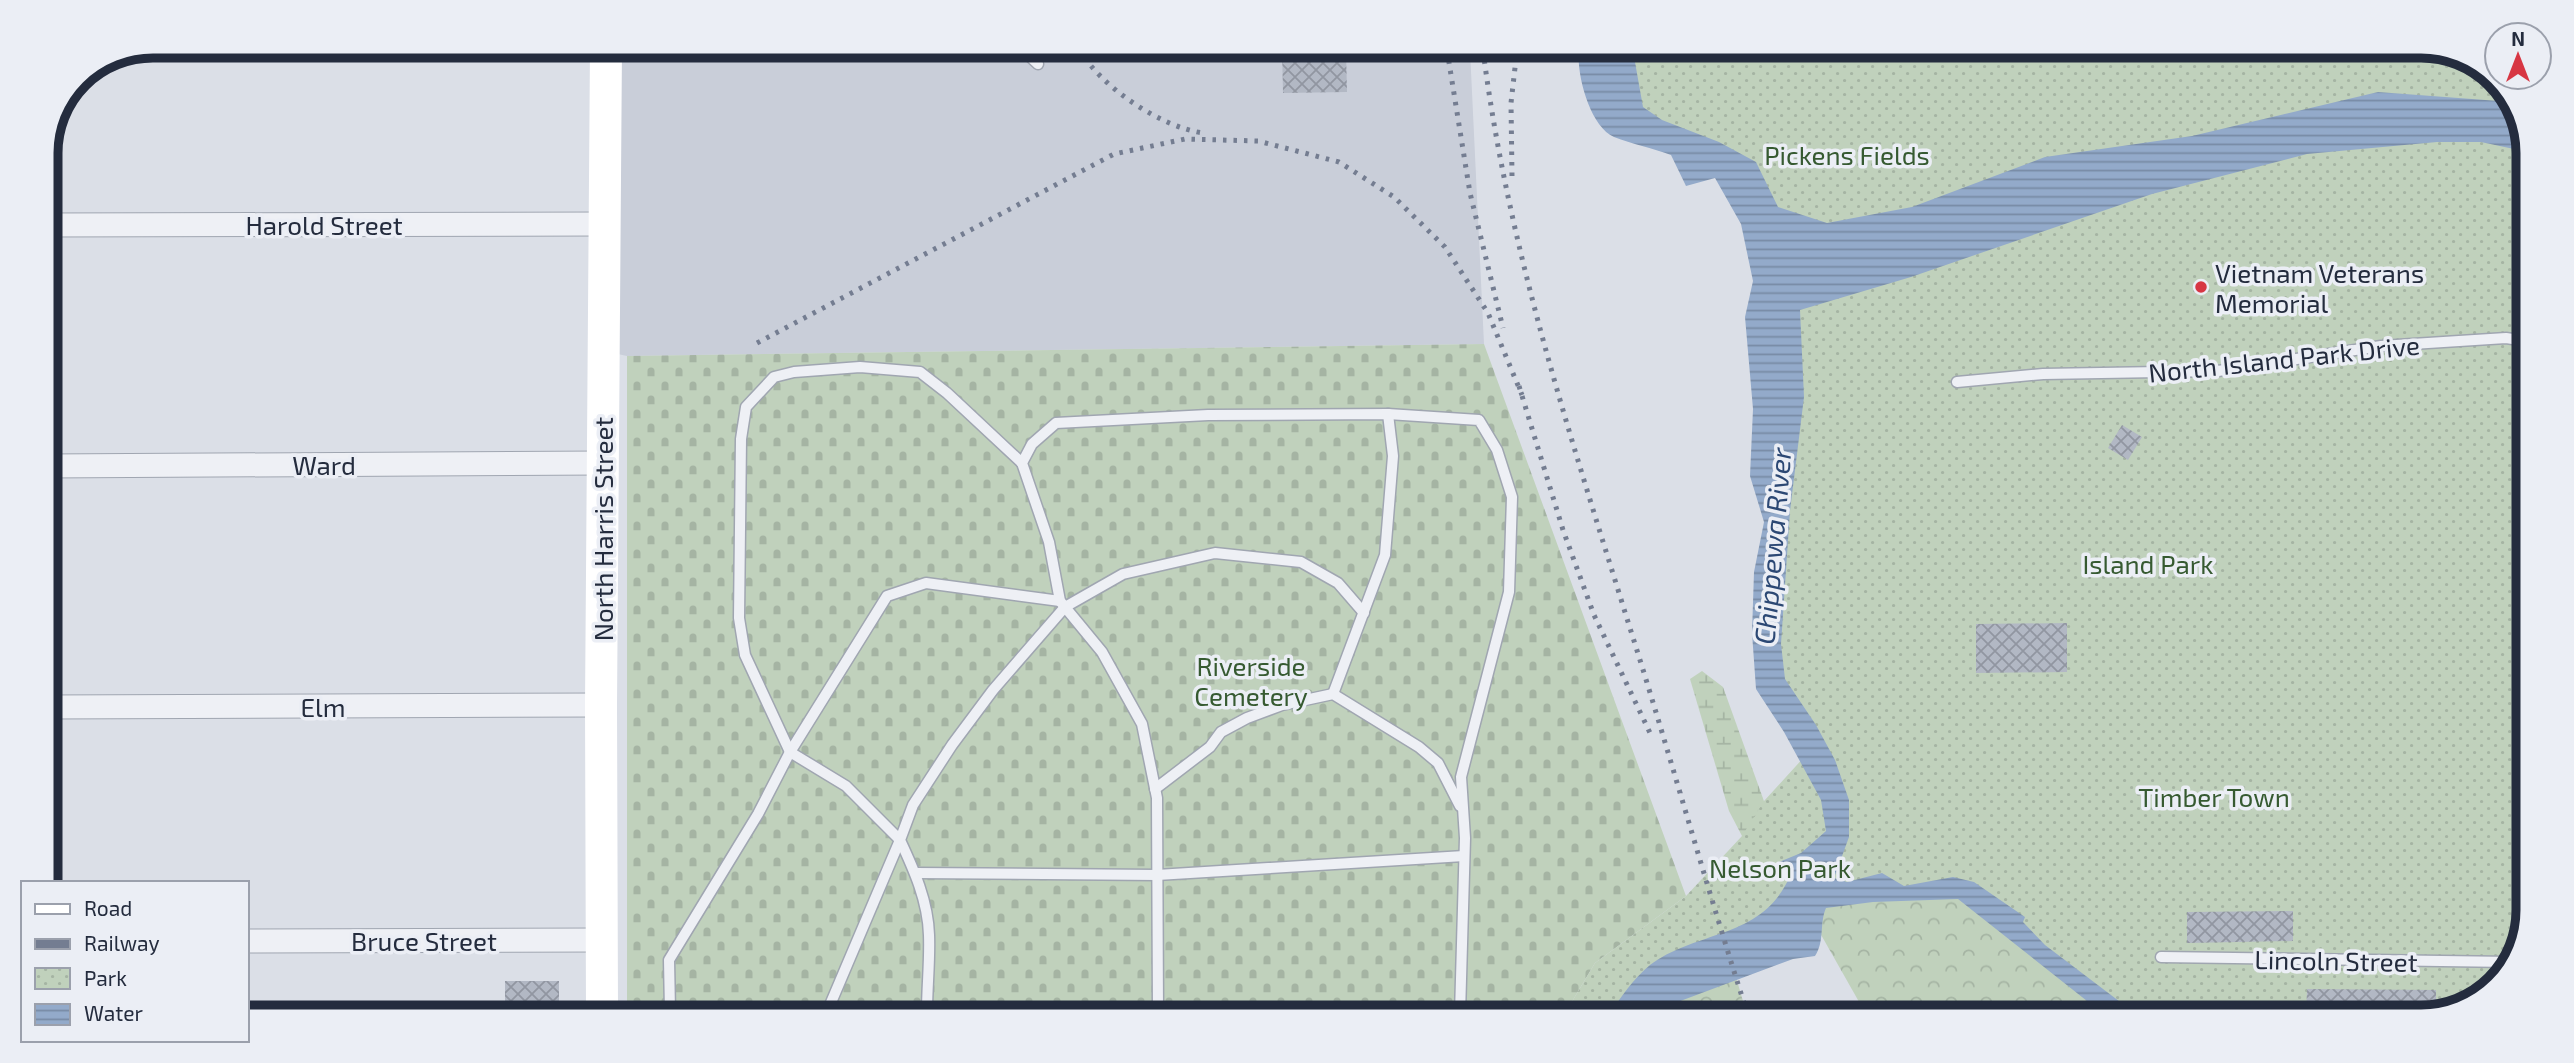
<svg xmlns="http://www.w3.org/2000/svg" width="2574" height="1063" viewBox="0 0 2574 1063" font-family="'Exo 2',sans-serif">
	<style>
		.built { fill: #c9ced9 }
		.forest { fill: url(#forest-crowns) }
		.wetland { fill: url(#wetland-marsh) }
		.cemetery { fill: url(#cemetery-stones) }
		.park { fill: url(#park-dots) }
		.water { fill: url(#water-rules) }
		.building { fill: url(#building-cross-hatch) }
		.lines { fill: none; stroke-linecap: round; stroke-linejoin: round }
		.lane-casing { stroke: #a0a6b1; stroke-width: 13 }
		.street-casing { stroke: #a0a6b1; stroke-width: 25 }
		.lane { stroke: #eef0f5; stroke-width: 10 }
		.street { stroke: #eef0f5; stroke-width: 23 }
		.secondary { stroke: #fff; stroke-width: 32 }
		.rail { stroke: #747d91; stroke-width: 5; stroke-dasharray: 3.5 7; stroke-linecap: butt }
		.poi-dot { fill: #d73643; stroke: #ebeef5; stroke-width: 2.5 }
		.labels { text-anchor: middle; dominant-baseline: central; stroke-width: 7; stroke-linejoin: round; paint-order: stroke }
		.park-label { font-size: 26px; fill: #365a31; stroke: #ebeef5 }
		.street-label { font-size: 26px; fill: #242c3e; stroke: #ebeef5 }
		.poi-label { font-size: 26px; fill: #242c3e; stroke: #ebeef5; text-anchor: start }
		.water-label { font-size: 28px; font-style: italic; fill: #2c4874; stroke: #ebeef5 }
		.rim { fill: none; stroke: #242c3e; stroke-width: 9 }
	</style>
	<defs>
		<pattern id="forest-crowns" width="20" height="18" patternUnits="userSpaceOnUse" patternTransform="scale(1.75)"><rect width="20" height="18" fill="#c0d1bc"/><path d="M2 6a3 3 0 1 1 6 0M12 15a3 3 0 1 1 6 0" fill="none" stroke="#a5b4a3"/></pattern>
		<pattern id="wetland-marsh" width="20" height="14" patternUnits="userSpaceOnUse" patternTransform="scale(1.75)"><rect width="20" height="14" fill="#c0d1bc"/><path d="M1 5h8M5 5V1M11 12h8M15 12V8" fill="none" stroke="#a5b4a3"/></pattern>
		<pattern id="cemetery-stones" width="16" height="16" patternUnits="userSpaceOnUse" patternTransform="scale(1.75)"><rect width="16" height="16" fill="#c0d1bc"/><path d="M2 7V4a2 2 0 0 1 4 0v3zM10 15v-3a2 2 0 0 1 4 0v3z" fill="#a5b4a3"/></pattern>
		<pattern id="park-dots" width="8" height="8" patternUnits="userSpaceOnUse" patternTransform="scale(1.75)"><rect width="8" height="8" fill="#c0d1bc"/><path d="M2 2h.1M6 6h.1" fill="none" stroke="#a5b4a3" stroke-width="1.8" stroke-linecap="round"/></pattern>
		<pattern id="water-rules" width="6" height="5" patternUnits="userSpaceOnUse" patternTransform="scale(1.75)"><rect width="6" height="5" fill="#93aaca"/><path d="M0 2.5h6" fill="none" stroke="#788ba5"/></pattern>
		<pattern id="building-cross-hatch" width="8" height="8" patternUnits="userSpaceOnUse" patternTransform="scale(1.75)"><rect width="8" height="8" fill="#b2b8c4"/><path d="M0 0l8 8M0 8l8-8" fill="none" stroke="#9196a1"/></pattern>
	</defs>
	<rect width="100%" height="100%" fill="#dbdfe7"/>
	<!-- built -->
	<polygon class="built" points="602,47 1470,50 1484,344 627,356 604,351"/>
	<!-- forest -->
	<g class="forest">
		<polygon points="1961,890 2127,1016 1867,1016 1807,910 1823,899"/>
		<polygon points="1729,953 1747,1015 1642,1015"/>
	</g>
	<!-- wetland -->
	<polygon class="wetland" points="1702,671 1723,687 1779,843 1742,836 1729,811 1690,679"/>
	<!-- cemetery -->
	<polygon class="cemetery" points="1484,344 1686,896 1595,963 1564,1015 627,1011 627,356"/>
	<!-- park -->
	<polygon class="park" points="1595,50 2462,53 2507,88 2528,146 2521,951 2481,999 2422,1017 2127,1016 1961,890 1823,899 1642,1015 1564,1015 1595,963 1686,896 1742,836 1764,801 1806,755 1760,675 1786,399 1744,174 1615,116"/>
	<!-- water -->
	<path class="water" d="M1579 50 1633 51 1643 107 1662 120 1719 142 1756 162 1778 207 1827 223 1912 207 2045 157 2192 136 2378 92 2512 102 2528 152 2481 142H2437L2307 154 2152 194 1911 277 1800 310 1804 397 1790 511 1781 644 1785 679 1816 725 1835 760 1849 800V837L1834 878 1847 882 1882 873 1904 886 1953 877 1974 882 2025 917 2023 922 2045 945 2140 1017 2106 1016 1958 899 1873 902 1826 908C1819 924 1825 941 1815 956L1793 959 1675 1003 1665 1015H1609C1621 997 1633 979 1650 965 1698 929 1762 940 1790 876L1779 862 1801 853 1826 831 1821 800 1784 732 1756 689 1752 633 1754 572 1764 522 1750 476 1753 409 1745 317 1753 281 1741 224 1715 178 1686 186 1671 155C1652 148 1632 144 1614 137 1590 127 1576 74 1579 50Z"/>
	<!-- building -->
	<g class="building">
		<polygon points="1282,49 1346,50 1347,92 1283,93"/>
		<polygon points="2122,425 2142,437 2128,460 2108,448"/>
		<polygon points="2067,623 2067,672 1976,673 1976,624"/>
		<polygon points="2293,911 2293,941 2187,943 2187,912"/>
		<rect x="505" y="981" width="54" height="30"/>
		<polygon points="2307,989 2436,990 2436,1013 2422,1017 2306,1017"/>
	</g>
	<g class="lines">
		<!-- lane casing -->
		<g class="lane-casing">
			<g id="lane">
				<polyline points="1022,49 1038,64"/>
				<polyline points="1957,382 2043,374 2218,371 2381,346 2506,338 2526,341"/>
				<polyline points="1333,694 1385,555 1393,456 1388,414"/>
				<polyline points="1155,789 1210,747 1221,732 1247,718 1282,705 1333,694 1419,747 1438,763 1460,806"/>
				<polyline points="916,873 1157,875 1464,856"/>
				<polyline points="2161,957 2511,962"/>
				<polyline points="670,1011 669,960 758,814 790,752 887,596 926,583 1060,601"/>
				<polyline points="827,1012 900,840 846,786 790,752 745,655 739,618 741,439 746,407 774,377 794,372 860,367 920,372 947,393 1022,463"/>
				<path d="M927 1012C927 986 930 961 929 935 928 901 914 870 900 840L913 805 952 745 993 690 1065 607 1123 574 1215 553 1301 562 1338 583 1364 613"/>
				<polyline points="1158,1013 1157,798 1142,724 1102,652 1060,601 1049,542 1022,463 1032,444 1056,423 1208,415 1388,414 1479,420 1497,450 1512,497 1509,592 1461,777 1465,838 1460,1014"/>
			</g>
		</g>
		<!-- street casing -->
		<g class="street-casing">
			<g id="street">
				<polyline points="46,225 603,224"/>
				<polyline points="46,466 603,463"/>
				<polyline points="46,707 601,705"/>
				<polyline points="247,941 601,940"/>
			</g>
		</g>
		<!-- lane -->
		<use href="#lane" class="lane"/>
		<!-- street -->
		<use href="#street" class="street"/>
		<!-- secondary -->
		<polyline class="secondary" points="602,1011 601,705 606,47"/>
		<!-- rail -->
		<g class="rail">
			<path d="M1079 49C1100 86 1160 127 1203 133"/>
			<polyline points="1447,50 1470,193 1503,328"/>
			<path d="M1483 50C1508 248 1570 435 1629 625 1670 754 1706 886 1748 1015"/>
			<polyline points="1512,176 1511,103 1517,50"/>
			<polyline points="757,343 1114,154 1185,139 1258,141 1339,162 1394,197 1445,247 1488,313 1522,395"/>
			<polyline points="1519,386 1563,530 1594,615 1651,735"/>
		</g>
	</g>
	<!-- markers -->
	<circle class="poi-dot" cx="2201" cy="287" r="7"/>
	<g class="labels">
		<!-- park labels -->
		<g class="park-label">
			<text x="1847" y="154">Pickens Fields</text>
			<text x="2148" y="563">Island Park</text>
			<text x="1251" y="665">Riverside<tspan x="1251" dy="30">Cemetery</tspan></text>
			<text x="2214" y="796">Timber Town</text>
			<text x="1780" y="867">Nelson Park</text>
		</g>
		<!-- street labels -->
		<g class="street-label">
			<text x="324" y="224">Harold Street</text>
			<text transform="translate(2284 358) rotate(-6)">North Island Park Drive</text>
			<text x="324" y="464">Ward</text>
			<text transform="translate(602 529) rotate(-90)">North Harris Street</text>
			<text x="323" y="706">Elm</text>
			<text x="424" y="940">Bruce Street</text>
			<text transform="translate(2336 960) rotate(1)">Lincoln Street</text>
		</g>
		<!-- poi labels -->
		<g class="poi-label">
			<text x="2215" y="272">Vietnam Veterans<tspan x="2215" dy="30">Memorial</tspan></text>
		</g>
		<!-- water labels -->
		<g class="water-label">
			<text transform="translate(1772 546) rotate(-85)">Chippewa River</text>
		</g>
	</g>
	<!-- crop -->
	<path d="M0 0H2574V1063H0ZM153 58H2421A95 95 0 0 1 2516 153V910A95 95 0 0 1 2421 1005H153A95 95 0 0 1 58 910V153A95 95 0 0 1 153 58Z" fill="#ebeef5" fill-rule="evenodd"/>
	<path class="rim" d="M153 58H2421A95 95 0 0 1 2516 153V910A95 95 0 0 1 2421 1005H153A95 95 0 0 1 58 910V153A95 95 0 0 1 153 58Z"/>
	<!-- legend -->
	<rect x="21" y="881" width="228" height="161" fill="#ebeef5" stroke="#9ba0ac" stroke-width="2"/>
	<rect x="35" y="904" width="35" height="10" fill="#ffffff" stroke="#9ba0ac" stroke-width="2"/>
	<text x="84" y="916" font-size="21" fill="#242c3e">Road</text>
	<rect x="35" y="939" width="35" height="10" fill="#747d91" stroke="#9ba0ac" stroke-width="2"/>
	<text x="84" y="951" font-size="21" fill="#242c3e">Railway</text>
	<rect x="35" y="968" width="35" height="21" fill="url(#park-dots)" stroke="#9ba0ac" stroke-width="2"/>
	<text x="84" y="986" font-size="21" fill="#242c3e">Park</text>
	<rect x="35" y="1004" width="35" height="21" fill="url(#water-rules)" stroke="#9ba0ac" stroke-width="2"/>
	<text x="84" y="1021" font-size="21" fill="#242c3e">Water</text>
	<!-- north arrow -->
	<g transform="translate(2518 56)"><circle r="33" fill="#ebeef5" stroke="#9ba0ac" stroke-width="2"/>
	<path d="M0-5L12 26L0 18L-12 26Z" fill="#d73643"/>
	<text y="-10" font-size="19" font-weight="bold" text-anchor="middle" fill="#242c3e">N</text>
	</g>
</svg>
